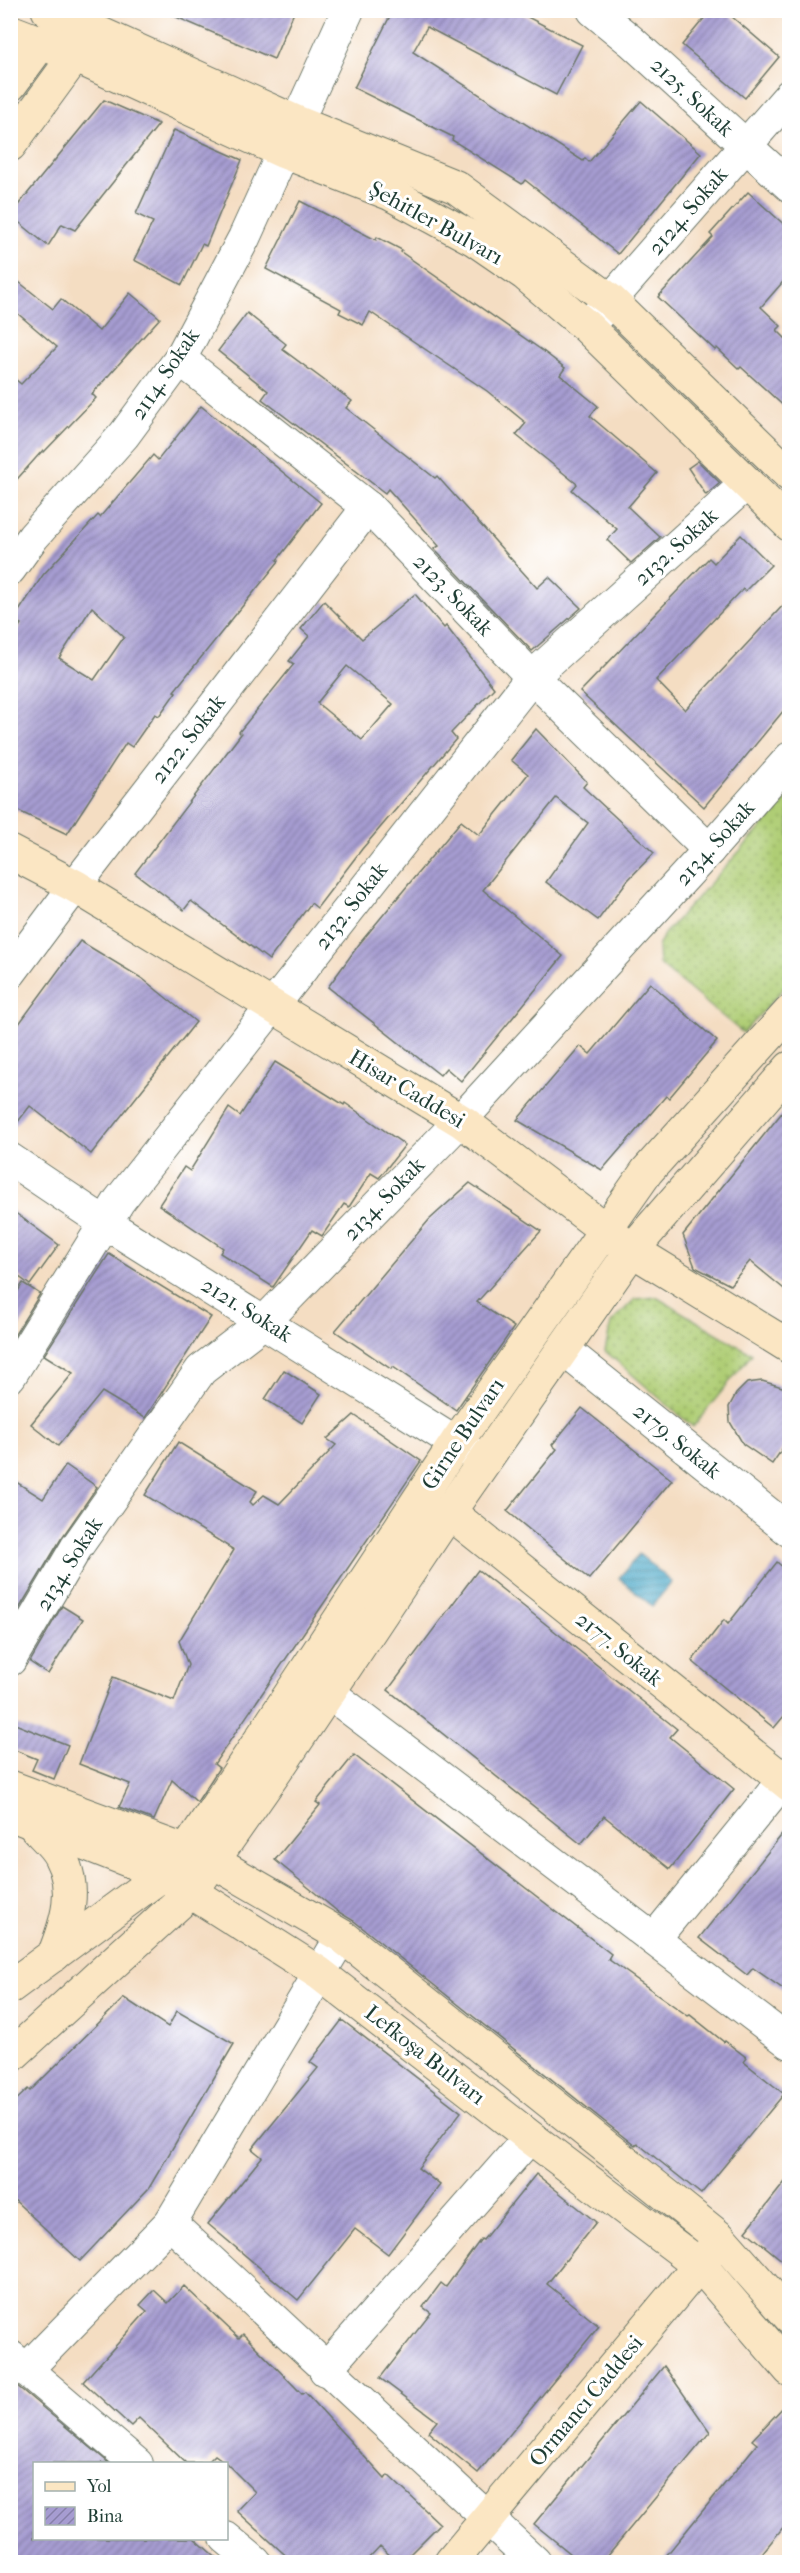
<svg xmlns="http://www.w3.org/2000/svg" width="800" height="2573" viewBox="0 0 800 2573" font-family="'IM FELL French Canon',serif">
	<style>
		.grass { fill: url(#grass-dots); stroke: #678554; stroke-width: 1.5 }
		.water { fill: url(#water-rules); stroke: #34727e; stroke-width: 1.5 }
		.building { fill: url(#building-hatch); fill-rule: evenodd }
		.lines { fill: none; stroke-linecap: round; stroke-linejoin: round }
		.street-casing { stroke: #6a7566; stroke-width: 34 }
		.secondary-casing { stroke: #6a7566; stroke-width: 35 }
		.street { stroke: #fff; stroke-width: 32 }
		.secondary { stroke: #fbe6c3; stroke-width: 33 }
		.labels { text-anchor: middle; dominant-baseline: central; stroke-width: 6; stroke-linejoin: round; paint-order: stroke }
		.street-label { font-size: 22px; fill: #1f3d34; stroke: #fff }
	</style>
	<defs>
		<pattern id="grass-dots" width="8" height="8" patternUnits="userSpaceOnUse" patternTransform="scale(1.5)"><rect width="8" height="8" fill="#afcd74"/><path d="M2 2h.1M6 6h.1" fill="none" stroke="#8ea860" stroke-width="1.8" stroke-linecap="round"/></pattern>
		<pattern id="water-rules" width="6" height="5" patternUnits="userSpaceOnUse" patternTransform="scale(1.5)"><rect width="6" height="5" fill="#48a7c7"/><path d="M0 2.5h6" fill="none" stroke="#3b89a2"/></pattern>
		<pattern id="building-hatch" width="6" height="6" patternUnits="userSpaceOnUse" patternTransform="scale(1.5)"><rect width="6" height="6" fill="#a69cd1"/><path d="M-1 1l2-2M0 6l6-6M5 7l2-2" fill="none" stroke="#8780aa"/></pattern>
	</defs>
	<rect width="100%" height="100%" fill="#fff"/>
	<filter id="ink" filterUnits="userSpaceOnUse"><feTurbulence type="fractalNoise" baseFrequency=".0167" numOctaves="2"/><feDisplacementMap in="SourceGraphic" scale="12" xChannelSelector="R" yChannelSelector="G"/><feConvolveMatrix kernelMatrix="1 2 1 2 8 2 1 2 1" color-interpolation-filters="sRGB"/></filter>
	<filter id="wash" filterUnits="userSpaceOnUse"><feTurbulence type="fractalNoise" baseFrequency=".008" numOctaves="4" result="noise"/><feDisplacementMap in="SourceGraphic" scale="24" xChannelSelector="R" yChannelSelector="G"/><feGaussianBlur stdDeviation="1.35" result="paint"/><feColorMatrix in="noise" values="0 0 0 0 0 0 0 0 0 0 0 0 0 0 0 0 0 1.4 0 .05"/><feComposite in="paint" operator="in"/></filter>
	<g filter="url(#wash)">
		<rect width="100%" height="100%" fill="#f4ddc2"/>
		<!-- grass -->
		<g class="grass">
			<polygon points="789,797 789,983 743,1033 659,964 658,947 664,934"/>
			<polygon points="656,1297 752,1354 693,1427 605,1351 611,1323 635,1299"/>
		</g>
		<!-- water -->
		<polygon class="water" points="639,1554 672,1582 652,1606 619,1578"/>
		<g id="blocks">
			<!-- building -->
			<g class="building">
				<polygon points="160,10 295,10 274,59"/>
				<polygon points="393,10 514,10 582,45 556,95 427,27 413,52 583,161 585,158 589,162 641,101 701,153 618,254 525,180 522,184 452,140 453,137 354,88"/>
				<polygon points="711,10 724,10 779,57 745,98 682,45"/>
				<polygon points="104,100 159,124 75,230 62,224 48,246 10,215"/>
				<polygon points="174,130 242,160 206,246 202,244 182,285 134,260 153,222 136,214"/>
				<polygon points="748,192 789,229 789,275 761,307 781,326 777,330 789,342 789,411 741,367 739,369 717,348 715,350 658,297 713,237 710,234"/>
				<polygon points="300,201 376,240 377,237 402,250 401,252 543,351 565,368 560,375 598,406 590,416 657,473 628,507 660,537 656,541 631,563 607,540 617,529 572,490 577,484 516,435 526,423 487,391 370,312 363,325 339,313 341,309 266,269"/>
				<polygon points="10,275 53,309 61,299 99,331 130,293 160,318 92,394 96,398 44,452 43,450 10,487 10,375 21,384 57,347 10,307"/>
				<polygon points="247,313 286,344 282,349 352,401 346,408 435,478 437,476 537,588 549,577 581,608 532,651 434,549 439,546 388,489 385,493 262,399 268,391 218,351"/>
				<path d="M201 406 321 503 277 560 279 561 174 691 176 692 159 716 155 714 132 747 126 743 67 834 10 807V640L21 624 13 620 43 575 98 515 100 517 153 455 158 460ZM92 607 124 637 94 680 59 658Z"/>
				<polygon points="698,461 720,483 706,495 688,468"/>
				<polygon points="741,535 771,565 745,591 743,589 656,680 685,710 789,599 789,704 704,807 580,692 709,558 714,563"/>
				<path d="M415 594 444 628 446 626 494 688 451 733 456 739 362 849 317 908 311 903 269 960 191 901 184 910 135 873 241 734 239 732 294 664 289 661 309 636 301 629 324 601 362 639ZM347 666 393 704 362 740 317 703Z"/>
				<polygon points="536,729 587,782 583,787 654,853 627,881 598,920 546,882 588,823 556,798 483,890 563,956 461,1081 446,1068 440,1075 328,987 360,943 461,821 479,835 528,774 511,760"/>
				<polygon points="80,941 143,979 196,1022 91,1154 30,1106 10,1132 10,1036"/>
				<polygon points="650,983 717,1041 669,1098 666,1096 602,1170 517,1120 580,1046 590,1054"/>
				<polygon points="275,1062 344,1105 345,1103 405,1145 379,1178 371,1173 349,1207 344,1204 322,1236 312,1230 273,1287 220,1253 223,1248 159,1205 184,1167 190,1171 229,1108 240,1116"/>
				<polygon points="789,1104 789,1293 750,1261 730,1285 695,1267 683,1235"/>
				<polygon points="470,1183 541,1231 477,1302 514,1327 456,1410 393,1367 391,1369 335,1331 429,1220"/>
				<polygon points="10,1209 59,1245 30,1285 10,1270"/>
				<polygon points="109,1254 211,1317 145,1418 102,1392 58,1446 31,1424 73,1373 44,1355"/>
				<polygon points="23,1283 40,1294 14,1336 10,1333 10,1303"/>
				<polygon points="284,1370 321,1394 302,1423 265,1399"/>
				<polygon points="762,1381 789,1389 789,1439 772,1464 743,1444 730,1422 729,1407 736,1394 747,1383"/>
				<polygon points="582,1408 672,1480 589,1579 507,1511 557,1449 552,1445"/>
				<polygon points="354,1415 421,1461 214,1764 219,1768 197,1802 172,1780 154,1820 119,1807 130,1784 79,1764 113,1677 174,1701 188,1665 179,1641 234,1550 145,1495 178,1442 257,1491 250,1502 253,1505 264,1495 279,1504 336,1445 327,1439"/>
				<polygon points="66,1465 97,1487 61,1539 10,1624 10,1478 43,1499"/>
				<polygon points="777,1562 789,1573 789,1710 774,1728 692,1661 724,1620 728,1624"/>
				<polygon points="478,1570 677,1729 670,1737 734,1789 670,1869 604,1816 581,1844 388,1690"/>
				<polygon points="62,1606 83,1619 48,1674 30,1662"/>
				<polygon points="10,1722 68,1745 54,1779 32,1770 37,1759 10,1748"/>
				<polygon points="354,1755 611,1954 608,1959 688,2016 690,2015 724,2042 725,2041 747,2058 744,2062 784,2094 701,2194 637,2143 635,2146 354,1921 337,1911 275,1860 320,1805 316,1802"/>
				<polygon points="789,1826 789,1993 753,1968 747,1975 699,1938"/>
				<polygon points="124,1998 168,2027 177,2011 234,2044 149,2188 80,2261 10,2196 10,2106 28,2089 30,2091"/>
				<polygon points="342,2020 461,2112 418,2168 440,2185 388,2254 355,2229 298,2300 208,2224 262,2157 252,2149 318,2068 310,2062"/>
				<polygon points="536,2174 596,2222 547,2284 599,2326 478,2473 428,2432 437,2421 380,2378 431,2313 423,2307 441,2283 446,2287 481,2239 483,2240"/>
				<polygon points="789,2177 789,2266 746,2231"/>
				<polygon points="184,2286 239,2338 243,2334 302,2394 305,2392 385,2479 388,2475 440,2524 402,2562 397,2562 380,2546 365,2562 293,2562 237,2511 255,2492 226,2463 215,2455 207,2463 186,2463 139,2418 131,2426 83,2382 147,2311 140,2305 154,2290 168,2303"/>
				<polygon points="664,2366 710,2432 602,2562 581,2562 534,2524"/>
				<polygon points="10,2380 109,2463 34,2463 34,2538 194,2538 221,2562 19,2562 10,2555"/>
				<polygon points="789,2401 789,2520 755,2562 661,2562 757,2444 752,2440"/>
			</g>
		</g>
	</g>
	<g filter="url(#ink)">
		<use href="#blocks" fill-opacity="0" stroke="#6a7566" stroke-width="1.5"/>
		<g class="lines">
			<!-- street casing -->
			<g class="street-casing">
				<g id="street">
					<polyline points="593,10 631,41 790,186"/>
					<polyline points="587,327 790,95"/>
					<polyline points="180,359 368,507 532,677 709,850"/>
					<polyline points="10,569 33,537 124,435 180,359 244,238 348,10"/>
					<polyline points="10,973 75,886 368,507"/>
					<polyline points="10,1159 102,1221 478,1457"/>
					<polyline points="564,1350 790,1531"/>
					<polyline points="10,1376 119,1201 532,677 747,483"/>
					<polyline points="10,1660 76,1548 201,1370 265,1321 460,1121 709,850 790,758"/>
					<polyline points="328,1692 790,2043"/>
					<polyline points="654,1939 790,1772"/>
					<polyline points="170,2223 535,2562"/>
					<polyline points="11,2357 137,2464"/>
					<polyline points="26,2370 170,2223 342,1936"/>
					<polyline points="325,2370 530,2137"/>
					<polyline points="226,2538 255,2562"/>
				</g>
			</g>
			<!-- secondary casing -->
			<g class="secondary-casing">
				<g id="secondary">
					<polyline points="48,10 296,122 456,187 610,300 790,475"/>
					<polyline points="10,31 75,56 284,152 391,194 474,239 525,274 587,327 790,525"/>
					<polyline points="10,85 41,43 60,32"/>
					<polyline points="10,145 75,56 76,37"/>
					<polyline points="10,852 75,886 463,1122 632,1250 790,1347"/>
					<polyline points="449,1512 790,1785"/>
					<polyline points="10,1787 214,1862 342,1936 720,2238 790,2317"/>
					<polyline points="10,1814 163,1874 319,1973 530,2137 700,2265 790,2370"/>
					<path d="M33 1824C41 1834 54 1844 60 1856 78 1889 67 1922 54 1955"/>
					<polyline points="10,1987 163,1874 187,1851 456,1443 647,1171 790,1012"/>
					<polyline points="10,2057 192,1891 282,1762 449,1512 632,1250 790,1068"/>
					<polyline points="451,2562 714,2247"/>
				</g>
			</g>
			<!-- street -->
			<use href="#street" class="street"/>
			<!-- secondary -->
			<use href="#secondary" class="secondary"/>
		</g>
	</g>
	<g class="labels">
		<!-- street labels -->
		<g class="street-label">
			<text transform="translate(692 97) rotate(43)">2125. Sokak</text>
			<text transform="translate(688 211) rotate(-49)">2124. Sokak</text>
			<text transform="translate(436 223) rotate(29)">Şehitler Bulvarı</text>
			<text transform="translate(165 374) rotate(-56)">2114. Sokak</text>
			<text transform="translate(676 547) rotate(-42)">2132. Sokak</text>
			<text transform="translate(453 595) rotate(46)">2123. Sokak</text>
			<text transform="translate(188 739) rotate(-52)">2122. Sokak</text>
			<text transform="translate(715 843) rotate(-48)">2134. Sokak</text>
			<text transform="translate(351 906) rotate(-52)">2132. Sokak</text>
			<text transform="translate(407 1089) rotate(31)">Hisar Caddesi</text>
			<text transform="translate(384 1199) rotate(-46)">2134. Sokak</text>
			<text transform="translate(247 1310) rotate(32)">2121. Sokak</text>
			<text transform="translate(463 1434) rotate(-56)">Girne Bulvarı</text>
			<text transform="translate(677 1441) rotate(39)">2179. Sokak</text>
			<text transform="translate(69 1564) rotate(-58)">2134. Sokak</text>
			<text transform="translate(619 1649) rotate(39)">2177. Sokak</text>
			<text transform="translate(425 2055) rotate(38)">Lefkoşa Bulvarı</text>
			<text transform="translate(586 2401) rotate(-50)">Ormancı Caddesi</text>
		</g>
	</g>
	<!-- margin -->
	<rect width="800" height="2573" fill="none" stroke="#fff" stroke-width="36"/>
	<!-- legend -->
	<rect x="33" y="2462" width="195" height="78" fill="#ffffff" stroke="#a5b1ae" stroke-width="1.5"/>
	<rect x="45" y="2482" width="30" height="9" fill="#fbe6c3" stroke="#a5b1ae" stroke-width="1.5"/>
	<text x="87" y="2492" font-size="18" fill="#1f3d34">Yol</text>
	<rect x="45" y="2507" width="30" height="18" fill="url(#building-hatch)" stroke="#a5b1ae" stroke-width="1.5"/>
	<text x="87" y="2522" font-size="18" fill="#1f3d34">Bina</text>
</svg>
